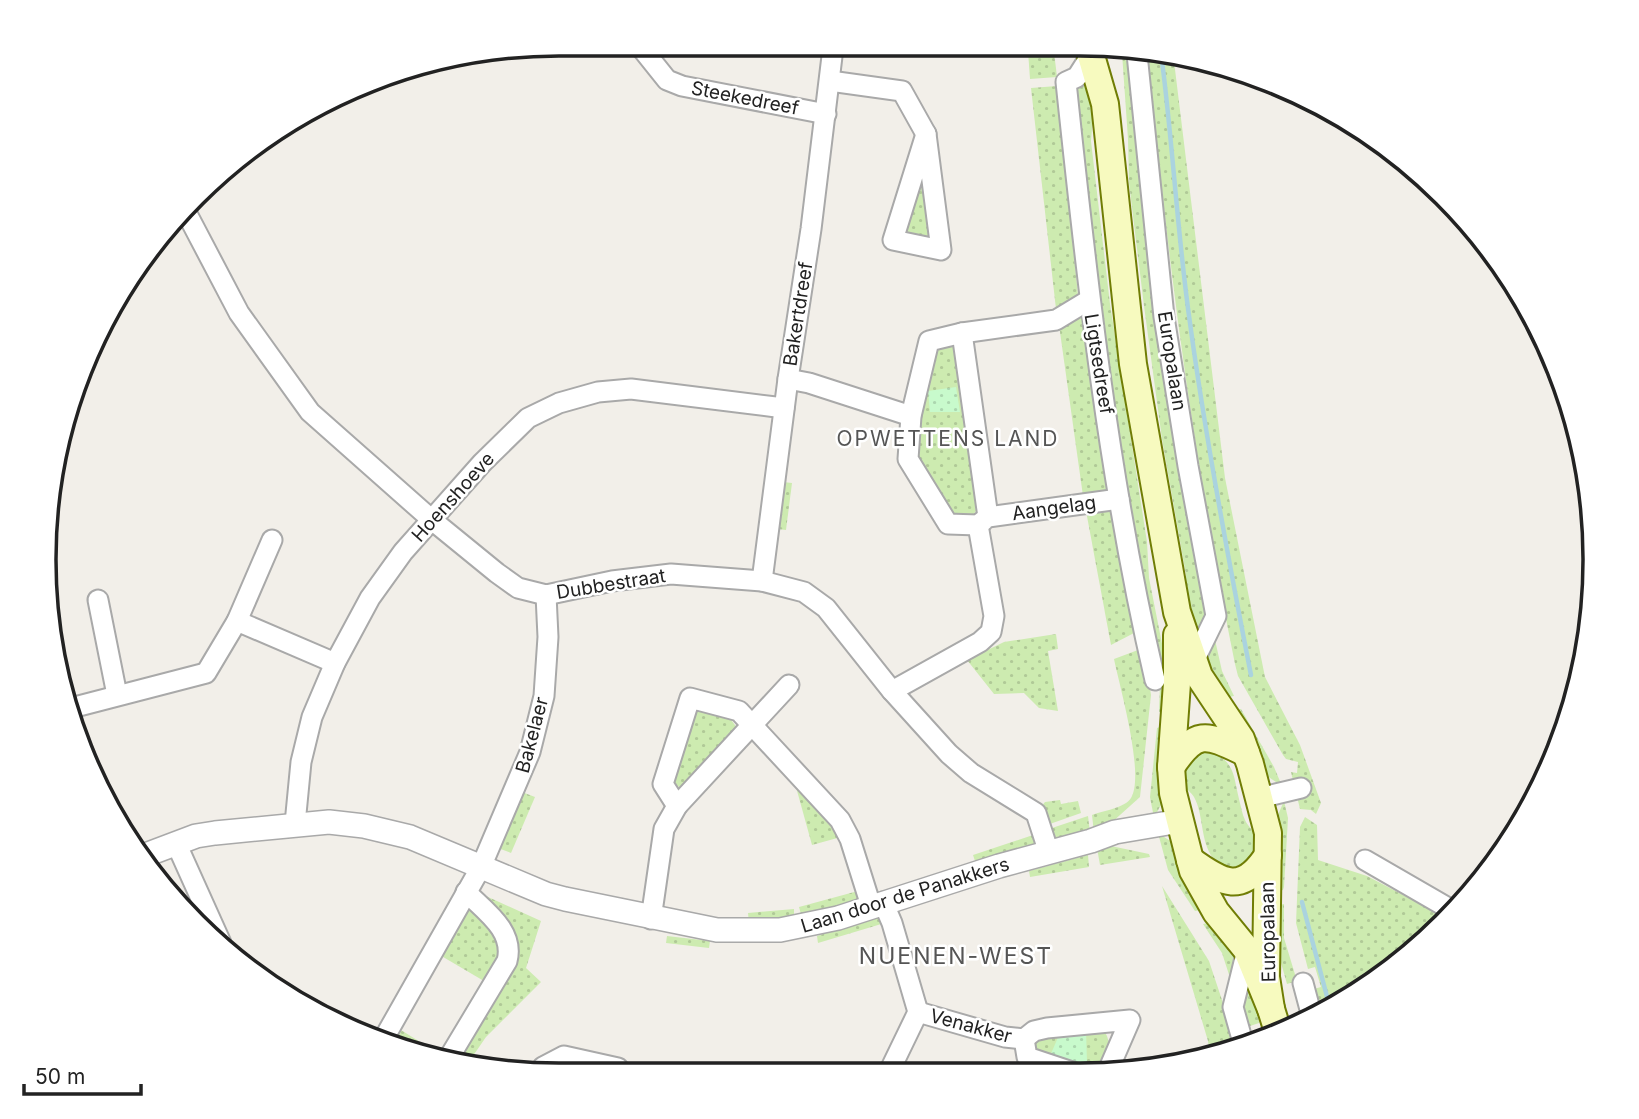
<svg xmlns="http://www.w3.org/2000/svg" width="1639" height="1119" viewBox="0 0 1639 1119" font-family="Inter,sans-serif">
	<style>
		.grass { fill: url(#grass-dots) }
		.park { fill: url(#park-dots) }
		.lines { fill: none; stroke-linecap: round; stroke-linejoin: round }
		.stream { stroke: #aad3df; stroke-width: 4.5 }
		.minor-casing { stroke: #a9a9a9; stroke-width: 23 }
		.tertiary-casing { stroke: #a9a9a9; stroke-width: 26 }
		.secondary-casing { stroke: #707d05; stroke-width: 30 }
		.minor { stroke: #fff; stroke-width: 19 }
		.tertiary { stroke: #fff; stroke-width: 23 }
		.secondary { stroke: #f7fabf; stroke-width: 26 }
		.labels { text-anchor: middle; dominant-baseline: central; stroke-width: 5; stroke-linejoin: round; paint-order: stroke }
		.street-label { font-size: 19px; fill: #222; stroke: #fff }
		.neighbourhood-label { font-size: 21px; letter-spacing: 2px; fill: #555; stroke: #fff }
		.quarter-label { font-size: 23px; letter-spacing: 2px; fill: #555; stroke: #fff }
		.rim { fill: none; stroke: #222; stroke-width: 3.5 }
	</style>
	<defs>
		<pattern id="grass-dots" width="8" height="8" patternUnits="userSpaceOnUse" patternTransform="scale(1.75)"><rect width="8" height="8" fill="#cdebb0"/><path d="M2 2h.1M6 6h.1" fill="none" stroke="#b0c997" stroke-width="1.8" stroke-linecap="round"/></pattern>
		<pattern id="park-dots" width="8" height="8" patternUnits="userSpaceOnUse" patternTransform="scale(1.75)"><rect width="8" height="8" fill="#c8facc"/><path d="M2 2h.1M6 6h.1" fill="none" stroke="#acd6af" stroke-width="1.8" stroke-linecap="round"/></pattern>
	</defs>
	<rect width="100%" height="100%" fill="#f2efe9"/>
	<!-- grass -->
	<g class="grass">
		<polygon points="1028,51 1054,52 1057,77 1030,79"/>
		<polygon points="1122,53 1132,53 1210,613 1195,638 1187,616 1186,575 1162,439 1144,306 1129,183 1128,139"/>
		<path d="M1148 53H1173L1225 478 1265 677 1300 745 1321 803 1316 814 1311 810 1300 809 1291 772 1297 773 1298 762 1286 759 1283 755 1238 676 1235 664C1194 463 1167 258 1148 53Z"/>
		<polygon points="1089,73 1095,92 1091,141 1110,304 1147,542 1149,578 1171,689 1171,709 1159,712 1160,684 1135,555 1090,262 1076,90"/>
		<polygon points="1057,86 1078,295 1056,309 1031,88"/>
		<polygon points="924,155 930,239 905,233"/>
		<polygon points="1081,312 1108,492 1083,496 1059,325"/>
		<polygon points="953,343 957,348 976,511 973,515 956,517 912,459 932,349"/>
		<polygon points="783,482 792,483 786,530 777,529"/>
		<polygon points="1110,507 1134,633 1111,645 1086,511"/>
		<polygon points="1213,631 1222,671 1234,696 1219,699 1200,658"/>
		<polygon points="1056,634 1058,649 1048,651 1058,711 1039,708 1024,693 994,694 967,660 1004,642"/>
		<path d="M1138 650 1144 682H1149L1151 695 1140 797 1110 824 1094 833 1092 815C1102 811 1125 808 1131 798 1145 775 1120 688 1114 659Z"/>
		<polygon points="697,708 727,714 737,728 708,758 685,788 681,789 674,782"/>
		<polygon points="1241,709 1274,767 1282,786 1261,772 1229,710"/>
		<polygon points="1170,723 1166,795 1154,818 1150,797 1157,728"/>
		<path d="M1206 751C1235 759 1233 774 1239 799 1241 806 1242 814 1245 820 1248 827 1255 831 1256 838 1258 861 1228 879 1213 858 1200 841 1204 815 1194 797 1191 792 1185 789 1184 784 1183 779 1184 772 1184 768L1198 753Z"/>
		<polygon points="799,784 837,824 841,837 812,845 796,787"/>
		<polygon points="522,792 535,797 511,853 498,848"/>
		<polygon points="1060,800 1061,804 1078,801 1081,813 1047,825 1041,807 1045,802"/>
		<polygon points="1284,801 1288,818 1284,887 1283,890 1271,893 1274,824"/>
		<polygon points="1088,816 1090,833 1053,843 1049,829"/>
		<polygon points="1305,817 1317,825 1318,860 1367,876 1449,919 1366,988 1321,1013 1314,989 1321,987 1315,967 1308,969 1296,923 1300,827"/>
		<polygon points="1158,833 1178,846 1208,909 1195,911 1168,870"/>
		<polygon points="1036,834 1039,845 976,864 973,855"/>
		<polygon points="1111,846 1149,854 1150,857 1100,865 1097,848"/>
		<polygon points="1088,855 1089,867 1030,877 1029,871"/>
		<polygon points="1162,886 1209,961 1238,1048 1210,1056 1208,1041"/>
		<polygon points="475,891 541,921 526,968 541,982 486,1037 466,1066 456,1064 516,957"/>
		<polygon points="858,891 863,902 802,918 799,907"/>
		<polygon points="468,900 505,942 489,984 438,954"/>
		<polygon points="1284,904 1284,938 1297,981 1287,984 1272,931 1271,907"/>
		<polygon points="794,909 794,920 749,923 748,913"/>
		<polygon points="885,913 888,922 818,943 817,936"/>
		<polygon points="1218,921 1241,951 1232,984 1222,953 1203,924"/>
		<polygon points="667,936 710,941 709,948 666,943"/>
		<polygon points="1251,979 1257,989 1259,1023 1244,1028 1242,1011"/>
		<polygon points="396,1027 443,1056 441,1059 393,1043"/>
		<path d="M1092 1028 1105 1032C1112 1045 1109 1052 1103 1065 1080 1072 1058 1061 1037 1053L1035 1042 1053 1035Z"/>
	</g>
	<!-- park -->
	<g class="park">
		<polygon points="956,387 960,412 930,412 928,391"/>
		<polygon points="1086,1031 1087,1063 1067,1062 1050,1056 1059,1035"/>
	</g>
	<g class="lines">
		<!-- stream -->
		<g class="stream">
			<path d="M1161 53C1173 143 1177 233 1190 323 1206 441 1228 558 1251 675"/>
			<polyline points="1302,902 1330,1008"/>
		</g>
		<!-- minor casing -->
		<g class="minor-casing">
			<g id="minor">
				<polyline points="639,45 667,80 682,86 826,114"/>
				<polyline points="1137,54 1164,317 1188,466 1216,616 1194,661"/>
				<path d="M1091 55 1077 77 1066 82C1087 282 1109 483 1155 680"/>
				<polyline points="830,81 902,91 926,134"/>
				<polygon points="926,134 941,250 893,240"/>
				<polyline points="186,212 239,313 310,412 432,520 497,573 518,588 546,595 612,581 671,574 762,581 804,592 826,608 892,691 949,754 971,773 1036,813 1049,853"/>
				<polyline points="1089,300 1056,320 962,333 929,341 911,416 908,459 948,524 978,525 988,517 1119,499"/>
				<polyline points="962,333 988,517"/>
				<polyline points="788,379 809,383 911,416"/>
				<polyline points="762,581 788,379 811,229 833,48"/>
				<polyline points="98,600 117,695"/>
				<polyline points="237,621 335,663"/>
				<polyline points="892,691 980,642 991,632 994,616 978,525"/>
				<polyline points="71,708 206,673 237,621 272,540"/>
				<polyline points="1259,798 1301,788"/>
				<polyline points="677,806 663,784 690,698 739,711 840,820 850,839 871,906"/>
				<polyline points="295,824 301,762 312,717 335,663 370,598 403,552 482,463 528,418 559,403 598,392 631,389 784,408"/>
				<polyline points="176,843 221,943"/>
				<polyline points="1365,860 1455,912"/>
				<polyline points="883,902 892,923 918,1012 889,1072"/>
				<polyline points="651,919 664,829 677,806 789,685"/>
				<polyline points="1303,983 1312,1017"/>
				<polyline points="918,1012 1005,1037 1024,1039 1034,1031 1047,1028 1130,1020 1107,1073"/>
				<polyline points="1024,1039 1027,1057 1081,1075"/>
				<polyline points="383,1040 481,867 530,752 544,696 548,637 546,595"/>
				<polyline points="1244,1046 1233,1007 1247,950"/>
				<path d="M447 1061 507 961C515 931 485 911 466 892"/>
				<polyline points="543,1067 564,1056 618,1068"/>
			</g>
		</g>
		<!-- tertiary casing -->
		<g class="tertiary-casing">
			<polyline id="tertiary" points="143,856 196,836 215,833 329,822 364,826 410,837 546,894 565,899 717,930 780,930 838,918 999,866 1091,841 1115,832 1180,821"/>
		</g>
		<!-- secondary casing -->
		<g class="secondary-casing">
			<g id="secondary">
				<polyline points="1090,52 1105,104 1133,364 1177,612 1199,676 1241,739 1250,764 1268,833 1266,977 1271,1009"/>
				<polyline points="1177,635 1177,683 1171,767 1173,793 1190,860 1193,871 1216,912 1247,950 1271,1009 1279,1035"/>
				<path d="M1171 767C1197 728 1206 734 1246 753"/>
				<path d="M1190 860C1223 884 1242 895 1268 855"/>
			</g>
		</g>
		<!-- minor -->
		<use href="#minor" class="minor"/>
		<!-- tertiary -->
		<use href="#tertiary" class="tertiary"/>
		<!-- secondary -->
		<use href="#secondary" class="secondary"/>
	</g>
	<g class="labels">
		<!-- street labels -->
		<g class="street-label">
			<text transform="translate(745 98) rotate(11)">Steekedreef</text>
			<text transform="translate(798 314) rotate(-81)">Bakertdreef</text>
			<text transform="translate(1172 361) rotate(81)">Europalaan</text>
			<text transform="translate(1099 364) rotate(81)">Ligtsedreef</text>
			<text transform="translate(453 497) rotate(-48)">Hoenshoeve</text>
			<text transform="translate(1054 508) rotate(-8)">Aangelag</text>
			<text transform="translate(611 584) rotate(-9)">Dubbestraat</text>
			<text transform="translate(532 735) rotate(-75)">Bakelaer</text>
			<text transform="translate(905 895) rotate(-17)">Laan door de Panakkers</text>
			<text transform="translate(1268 932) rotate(-91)">Europalaan</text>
			<text transform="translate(971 1026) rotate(15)">Venakker</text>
		</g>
		<!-- neighbourhood labels -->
		<g class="neighbourhood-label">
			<text x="948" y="438">OPWETTENS LAND</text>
		</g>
		<!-- quarter labels -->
		<g class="quarter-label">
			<text x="956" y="956">NUENEN-WEST</text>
		</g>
	</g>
	<!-- crop -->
	<path d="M0 0H1639V1119H0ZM559 56H1080A503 503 0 0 1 1583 559V560A503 503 0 0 1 1080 1063H559A503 503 0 0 1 56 560V559A503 503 0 0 1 559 56Z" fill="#fff" fill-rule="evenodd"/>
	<path class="rim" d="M559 56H1080A503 503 0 0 1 1583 559V560A503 503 0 0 1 1080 1063H559A503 503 0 0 1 56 560V559A503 503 0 0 1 559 56Z"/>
	<!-- scale -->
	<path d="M24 1084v10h117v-10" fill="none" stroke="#222222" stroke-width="3.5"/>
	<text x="35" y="1084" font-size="21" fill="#222222" stroke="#ffffff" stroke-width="5" paint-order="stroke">50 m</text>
</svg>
